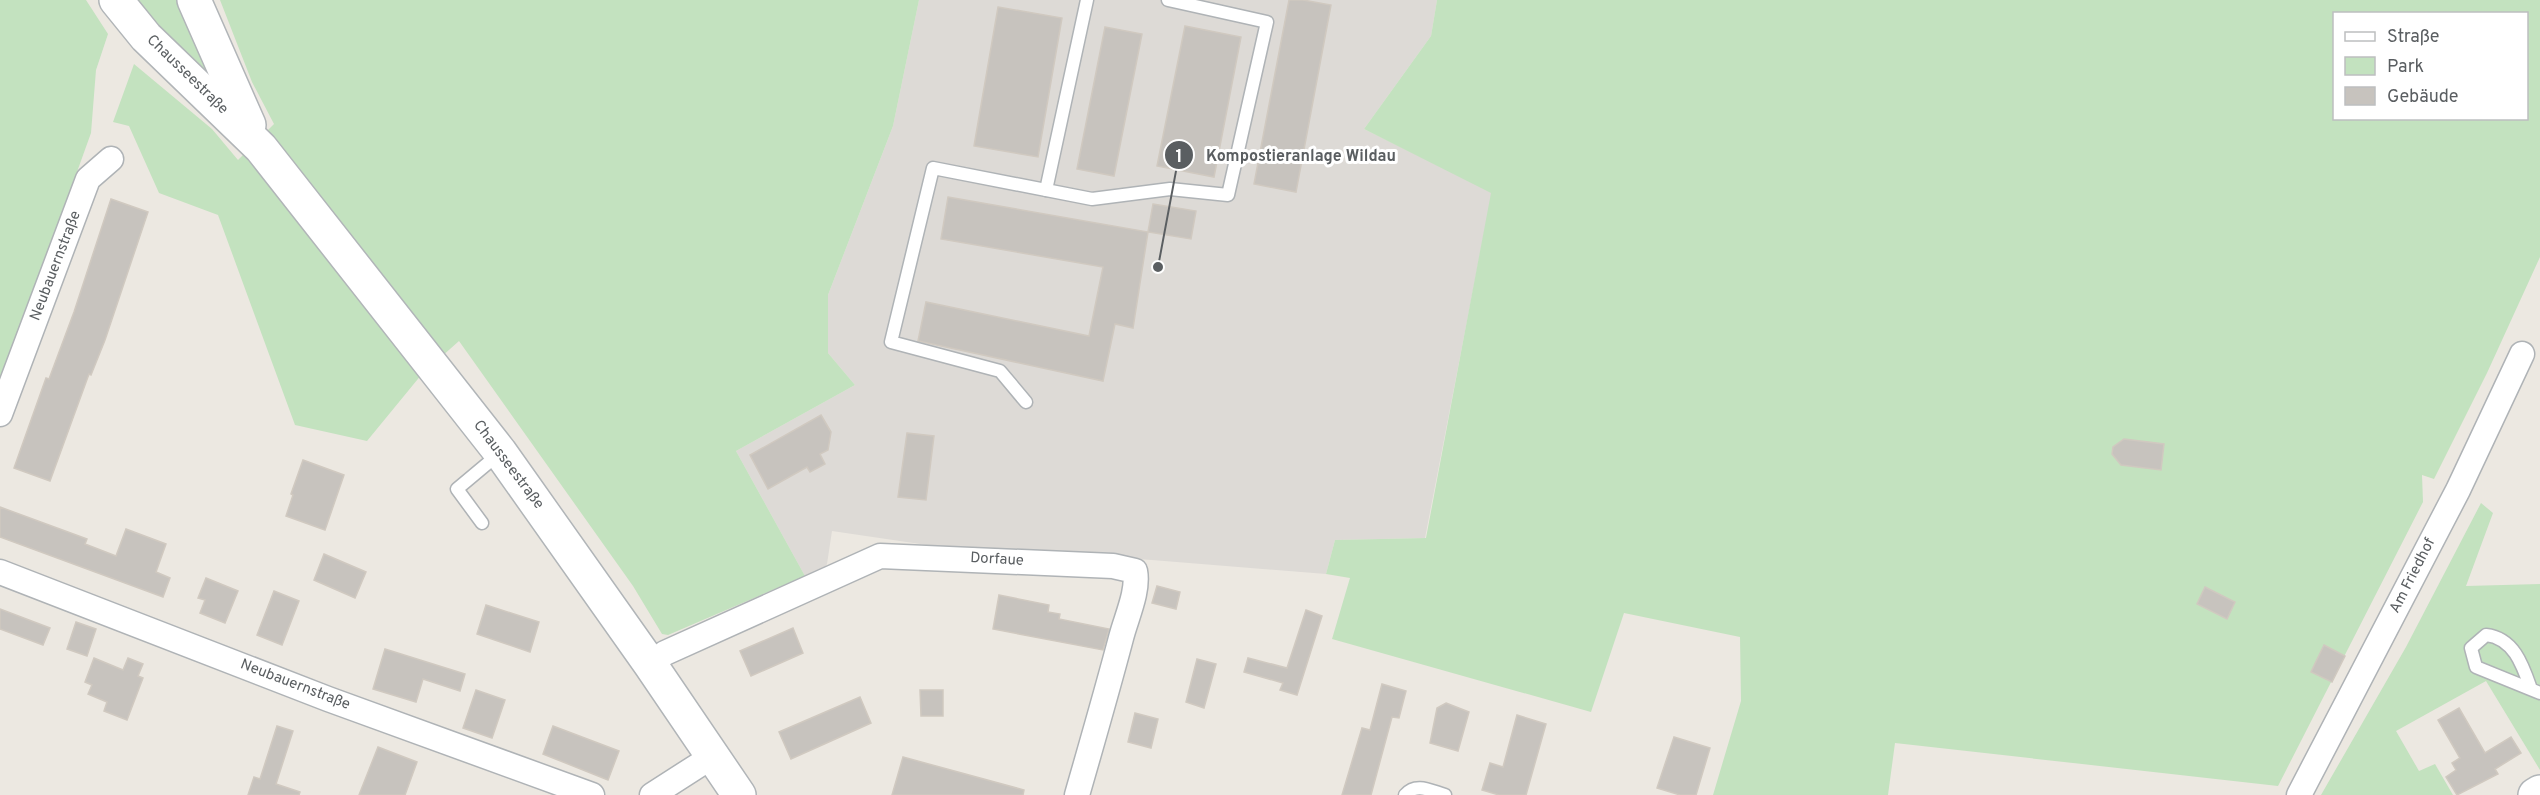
<svg xmlns="http://www.w3.org/2000/svg" width="2540" height="795" viewBox="0 0 2540 795" font-family="Overpass,sans-serif">
	<style>
		.industrial { fill: #dddad6 }
		.green { fill: #c3e2bf; fill-rule: evenodd }
		.building { fill: #c7c3be; stroke: #d0c9c0; stroke-width: 1.5 }
		.lines { fill: none; stroke-linecap: round; stroke-linejoin: round }
		.lane-casing { stroke: #afb3b6; stroke-width: 15 }
		.street-casing { stroke: #afb3b6; stroke-width: 27 }
		.secondary-casing { stroke: #b1b5b8; stroke-width: 36 }
		.lane { stroke: #fff; stroke-width: 12 }
		.street { stroke: #fff; stroke-width: 24 }
		.secondary { stroke: #fff; stroke-width: 33 }
		.labels { text-anchor: middle; dominant-baseline: central; stroke-width: 6; stroke-linejoin: round; paint-order: stroke }
		.street-label { font-size: 15px; fill: #5a5e61; stroke: #fff }
		.leader { fill: none; stroke: #5a5e61; stroke-width: 2 }
		.callout-dot { fill: #5a5e61; stroke: #fff; stroke-width: 2 }
		.mark-label { font-size: 18px; text-anchor: middle; font-weight: bold; fill: #fff }
		.callout-label { font-size: 16px; text-anchor: middle; font-weight: bold; fill: #5a5e61; stroke: #fff; stroke-width: 6; stroke-linejoin: round; paint-order: stroke }
	</style>
	<rect width="100%" height="100%" fill="#ece8e1"/>
	<!-- industrial -->
	<polygon class="industrial" points="919,0 1437,0 1431,36 1364,129 1492,192 1425,538 1335,540 1326,574 1152,560 927,545 832,531 827,564 825,567 805,576 736,451 855,385 828,353 828,295 893,126"/>
	<!-- green -->
	<g class="green">
		<polygon points="0,0 86,0 108,34 96,70 91,133 0,386"/>
		<polygon points="128,0 181,0 214,76 209,80"/>
		<polygon points="220,0 919,0 893,126 828,295 828,353 855,385 736,451 805,576 668,635 662,634 633,586 459,341 422,374 367,441 295,425 218,215 159,193 129,126 113,122 134,64 212,129 238,160 274,124 252,82"/>
		<path d="M1437 0H2540V257L2487 373 2434 479 2422 475 2423 502 2278 786 1895 743 1888 795H1713L1741 701 1740 637 1624 613 1591 712 1332 639 1350 578 1326 574 1335 540 1426 538 1491 193 1364 129 1431 36ZM2334 14H2526V118H2334Z"/>
		<polygon points="2481,503 2493,513 2466,586 2540,584 2540,770 2486,681 2396,731 2419,771 2435,764 2453,795 2321,795 2406,647"/>
	</g>
	<!-- building -->
	<g class="building">
		<polygon points="1289,0 1303,0 1331,5 1296,192 1254,184"/>
		<polygon points="998,7 1062,18 1038,157 974,146"/>
		<polygon points="1185,26 1241,37 1214,177 1157,166"/>
		<polygon points="1105,27 1142,34 1114,176 1077,169"/>
		<polygon points="948,197 1148,232 1133,328 1115,324 1103,381 918,341 926,302 1089,336 1103,267 941,239"/>
		<polygon points="111,199 148,212 105,340 91,375 89,374 50,481 14,468 46,378 49,379 74,312"/>
		<polygon points="1153,204 1196,211 1191,239 1148,232"/>
		<polygon points="821,415 831,432 828,450 820,454 825,464 810,472 807,467 768,489 750,455"/>
		<polygon points="907,433 934,436 926,500 898,497"/>
		<polygon points="2124,439 2164,444 2161,470 2121,465 2112,454 2113,447"/>
		<polygon points="303,460 344,475 325,530 286,516 293,495 291,494"/>
		<polygon points="0,507 87,539 85,544 116,556 126,529 166,544 156,572 170,578 163,597 0,537"/>
		<polygon points="324,554 366,572 355,598 314,580"/>
		<polygon points="206,578 238,591 225,623 200,613 205,600 198,598"/>
		<polygon points="1157,586 1180,592 1176,609 1152,603"/>
		<polygon points="2205,587 2235,602 2227,619 2197,604"/>
		<polygon points="274,591 299,601 282,645 257,635"/>
		<polygon points="999,595 1049,605 1048,612 1060,614 1059,619 1109,629 1103,650 993,629"/>
		<polygon points="486,605 539,622 530,652 477,634"/>
		<polygon points="0,609 50,628 43,645 0,629"/>
		<polygon points="1306,610 1322,616 1297,695 1280,690 1283,683 1244,672 1248,658 1287,668"/>
		<polygon points="76,622 96,629 87,656 67,649"/>
		<polygon points="793,628 803,653 751,676 740,651"/>
		<polygon points="2324,645 2345,656 2332,682 2311,672"/>
		<polygon points="385,649 465,674 460,691 423,679 416,702 373,689"/>
		<polygon points="94,658 123,670 128,658 143,664 138,676 143,678 127,720 104,711 107,702 88,694 92,685 85,682"/>
		<polygon points="1197,659 1216,664 1204,708 1186,702"/>
		<polygon points="1382,684 1406,691 1399,718 1392,717 1371,795 1342,795 1362,728 1370,730"/>
		<polygon points="476,690 505,700 492,738 463,728"/>
		<polygon points="920,690 943,690 943,716 921,716"/>
		<polygon points="860,697 871,723 791,759 779,732"/>
		<polygon points="1446,703 1469,712 1458,751 1430,743 1437,708"/>
		<polygon points="2459,708 2485,753 2511,737 2521,753 2495,769 2498,774 2457,795 2446,777 2456,770 2452,763 2460,758 2438,720"/>
		<polygon points="1135,713 1158,719 1151,748 1128,742"/>
		<polygon points="1517,715 1546,724 1526,795 1499,795 1482,790 1490,763 1503,767"/>
		<polygon points="277,726 293,731 276,784 300,792 299,795 248,795 254,777 260,779"/>
		<polygon points="553,726 619,751 608,780 543,754"/>
		<polygon points="1674,737 1710,748 1696,795 1680,795 1657,788"/>
		<polygon points="378,747 417,762 405,795 359,795"/>
		<polygon points="903,757 1024,790 1023,795 892,795"/>
	</g>
	<g class="lines">
		<!-- lane casing -->
		<g class="lane-casing">
			<g id="lane">
				<polyline points="1046,190 1087,0"/>
				<polyline points="1026,402 1000,371 891,342 933,168 1092,199 1170,189 1228,195 1267,22 1168,0"/>
				<polyline points="482,523 457,489 500,453"/>
				<path d="M2531 689C2523 666 2514 638 2486 635L2471 648 2476 667 2540 693"/>
				<path d="M1405 795C1416 782 1431 791 1445 795"/>
			</g>
		</g>
		<!-- street casing -->
		<g class="street-casing">
			<g id="street">
				<polyline points="0,414 88,179 111,159"/>
				<polyline points="0,572 328,699 592,795"/>
				<path d="M650 664 665 653 880 556 1113 566 1135 571C1139 591 1126 618 1121 638 1107 691 1092 743 1077 795"/>
				<polyline points="652,795 713,756"/>
				<polyline points="2299,795 2458,490 2522,354"/>
			</g>
		</g>
		<!-- secondary casing -->
		<g class="secondary-casing">
			<g id="secondary">
				<polyline points="116,0 146,37 261,148 500,452 650,664 739,795"/>
				<polyline points="194,0 249,125"/>
				<polyline points="2535,795 2540,792"/>
			</g>
		</g>
		<!-- lane -->
		<use href="#lane" class="lane"/>
		<!-- street -->
		<use href="#street" class="street"/>
		<!-- secondary -->
		<use href="#secondary" class="secondary"/>
	</g>
	<g class="labels">
		<!-- street labels -->
		<g class="street-label">
			<text transform="translate(187 75) rotate(44)">Chausseestraße</text>
			<text transform="translate(56 266) rotate(-69)">Neubauernstraße</text>
			<text transform="translate(508 465) rotate(53)">Chausseestraße</text>
			<text transform="translate(997 560) rotate(3)">Dorfaue</text>
			<text transform="translate(2413 576) rotate(-63)">Am Friedhof</text>
			<text transform="translate(295 685) rotate(21)">Neubauernstraße</text>
		</g>
	</g>
	<!-- callouts -->
	<path class="leader" d="M1158 267L1179 155"/>
	<g class="callout-dot">
		<circle cx="1158" cy="267" r="6"/>
		<circle cx="1179" cy="155" r="15"/>
	</g>
	<g class="mark-label">
		<text x="1179" y="162">1</text>
	</g>
	<g class="callout-label">
		<text x="1301" y="161">Kompostieranlage Wildau</text>
	</g>
	<!-- legend -->
	<rect x="2333" y="12" width="195" height="108" fill="#ffffff" stroke="#bdbfc0" stroke-width="1.5"/>
	<rect x="2345" y="32" width="30" height="9" fill="#ffffff" stroke="#bdbfc0" stroke-width="1.5"/>
	<text x="2387" y="42" font-size="18" fill="#5a5e61">Straße</text>
	<rect x="2345" y="57" width="30" height="18" fill="#c3e2bf" stroke="#bdbfc0" stroke-width="1.5"/>
	<text x="2387" y="72" font-size="18" fill="#5a5e61">Park</text>
	<rect x="2345" y="87" width="30" height="18" fill="#c7c3be" stroke="#bdbfc0" stroke-width="1.5"/>
	<text x="2387" y="102" font-size="18" fill="#5a5e61">Gebäude</text>
</svg>
